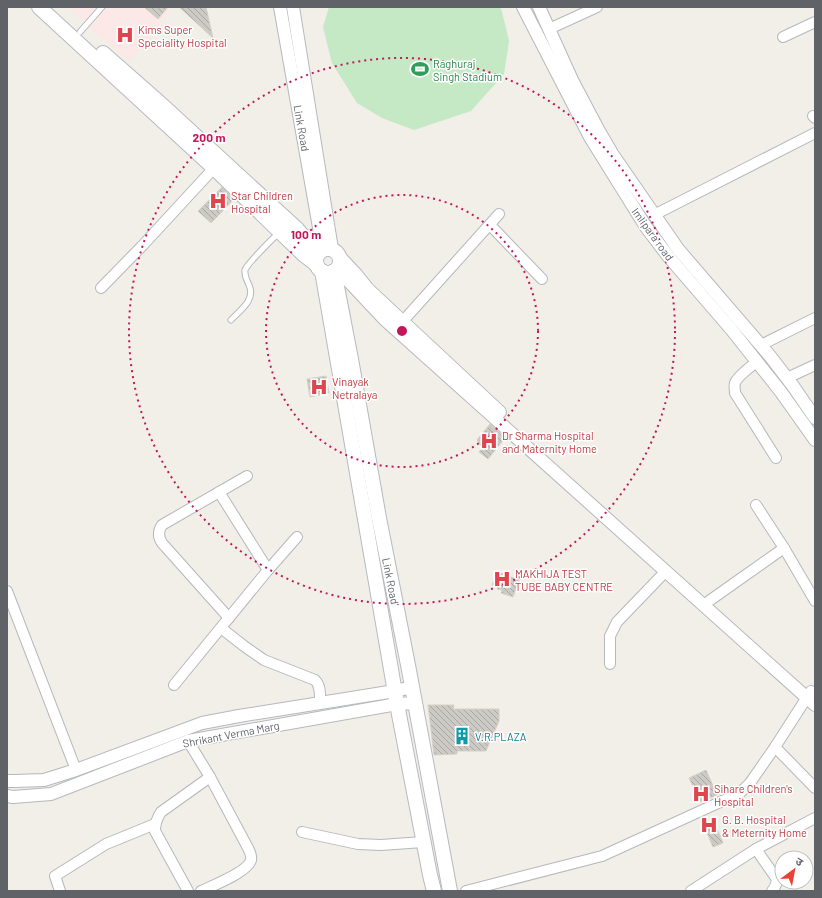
<svg xmlns="http://www.w3.org/2000/svg" width="822" height="898" viewBox="0 0 822 898" font-family="Barlow,'Noto Sans Devanagari',sans-serif">
	<style>
		.medical { fill: #fce8e6 }
		.green { fill: #c5e8c5 }
		.building { fill: url(#building-back-hatch); stroke: #d6d1c6 }
		.lines { fill: none; stroke-linecap: round; stroke-linejoin: round }
		.service-casing { stroke: #b5b8bc; stroke-width: 7 }
		.minor-casing { stroke: #b5b8bc; stroke-width: 12 }
		.tertiary-casing { stroke: #b5b8bc; stroke-width: 14 }
		.secondary-casing { stroke: #b6babf; stroke-width: 16 }
		.service { stroke: #fff; stroke-width: 5 }
		.minor { stroke: #fff; stroke-width: 10 }
		.tertiary { stroke: #fff; stroke-width: 12 }
		.secondary { stroke: #fff; stroke-width: 14 }
		.ring { fill: none; stroke: #c2185b; stroke-width: 2; stroke-dasharray: 2 4 }
		.labels { text-anchor: middle; dominant-baseline: central; stroke-width: 3; stroke-linejoin: round; paint-order: stroke }
		.health-label { font-size: 11px; fill: #be3a42; stroke: #fff; text-anchor: start }
		.leisure-label { font-size: 11px; fill: #27864d; stroke: #fff; text-anchor: start }
		.street-label { font-size: 11px; fill: #5f6368; stroke: #fff }
		.culture-label { font-size: 11px; fill: #0d838f; stroke: #fff; text-anchor: start }
		.centre { fill: #c2185b; stroke: #fff; stroke-width: 2 }
		.ring-label { font-size: 12px; text-anchor: middle; font-weight: bold; fill: #c2185b; stroke: #fff; stroke-width: 3; stroke-linejoin: round; paint-order: stroke }
	</style>
	<defs>
		<pattern id="building-back-hatch" width="6" height="6" patternUnits="userSpaceOnUse"><rect width="6" height="6" fill="#cccac5"/><path d="M-1 5l2 2M0 0l6 6M5-1l2 2" fill="none" stroke="#a9a8a4"/></pattern>
	</defs>
	<rect width="100%" height="100%" fill="#f1efe8"/>
	<!-- medical -->
	<polygon class="medical" points="68,7 172,7 129,62"/>
	<!-- green -->
	<polygon class="green" points="329,7 500,7 502,12 509,41 504,74 471,111 414,130 382,118 357,103 332,63 323,27"/>
	<!-- building -->
	<g class="building">
		<polygon points="144,7 168,7 158,19"/>
		<polygon points="179,7 206,7 213,38"/>
		<polygon points="222,187 234,199 211,223 198,211"/>
		<polygon points="326,376 329,393 310,397 307,379"/>
		<polygon points="490,424 505,438 488,459 479,452 482,448 477,440"/>
		<polygon points="500,573 519,580 513,597 501,593 502,590 497,589 498,587 492,585 495,577 498,578"/>
		<polygon points="428,705 454,705 453,709 499,709 499,721 486,751 457,751 457,754 434,755"/>
		<polygon points="706,770 717,795 700,802 689,778"/>
		<polygon points="714,821 723,843 713,847 704,826"/>
	</g>
	<g class="lines">
		<!-- service casing -->
		<g class="service-casing">
			<g id="service">
				<polyline points="80,32 102,7"/>
				<path d="M231 320C240 310 256 300 249 285 247 280 244 276 245 270 247 264 273 238 280 232"/>
			</g>
		</g>
		<!-- minor casing -->
		<g class="minor-casing">
			<g id="minor">
				<polyline points="549,29 597,7"/>
				<polyline points="783,37 815,22"/>
				<polyline points="813,116 815,118"/>
				<polyline points="654,215 815,133"/>
				<polyline points="490,225 542,279"/>
				<polyline points="101,288 143,245 214,168"/>
				<polyline points="403,321 499,214"/>
				<polyline points="761,345 815,318"/>
				<path d="M756 362C751 367 737 376 735 383 734 386 735 390 735 393L776 458"/>
				<polyline points="787,378 815,365"/>
				<polyline points="219,492 268,570"/>
				<polyline points="756,505 784,548 815,601"/>
				<polyline points="7,591 76,770"/>
				<polyline points="709,601 784,548"/>
				<path d="M229 618 162 543C158 537 158 531 162 525L247 476"/>
				<path d="M221 628 244 646 264 660 315 680C321 686 320 695 320 702"/>
				<polyline points="610,664 610,636 617,622 666,571"/>
				<polyline points="174,685 268,570 297,537"/>
				<path d="M188 741 210 777 248 848C250 852 252 856 251 860 248 872 212 886 201 891"/>
				<polyline points="775,747 815,788"/>
				<polyline points="302,832 358,844 381,845 423,842"/>
				<path d="M756 849 776 878C778 883 775 887 772 891"/>
				<polyline points="60,891 55,876 106,844 155,824"/>
				<path d="M188 891 155 831C155 823 157 818 161 812L210 777"/>
				<polyline points="466,891 602,856 740,793 750,783 775,747 811,691"/>
				<polyline points="691,891 756,849 815,818"/>
			</g>
		</g>
		<!-- tertiary casing -->
		<g class="tertiary-casing">
			<g id="tertiary">
				<polyline points="280,7 323,250"/>
				<polyline points="293,7 332,249"/>
				<polyline points="523,7 590,137 646,227 668,256 731,329 781,392 815,440"/>
				<polyline points="539,7 572,80 599,131 613,155 678,249 770,356 793,386 815,418"/>
				<polyline points="340,257 356,274 368,289 500,412"/>
				<polyline points="337,269 384,319 815,705"/>
				<polyline points="7,781 15,781 44,780 76,770 202,723 239,716 395,691 412,687"/>
				<polyline points="7,796 13,797 51,794 188,741 397,704 415,703"/>
			</g>
		</g>
		<!-- secondary casing -->
		<g class="secondary-casing">
			<g id="secondary">
				<polyline points="39,7 214,168 304,255 317,265"/>
				<polyline points="103,53 161,104 297,229 318,254"/>
				<circle cx="328" cy="261" r="12"/>
				<polyline points="322,271 397,704 430,875 434,891"/>
				<polyline points="334,271 351,359 379,518 408,665 450,891"/>
			</g>
		</g>
		<!-- service -->
		<use href="#service" class="service"/>
		<!-- minor -->
		<use href="#minor" class="minor"/>
		<!-- tertiary -->
		<use href="#tertiary" class="tertiary"/>
		<!-- secondary -->
		<use href="#secondary" class="secondary"/>
	</g>
	<!-- distance rings -->
	<g class="ring">
		<circle cx="402" cy="331" r="136"/>
		<circle cx="402" cy="331" r="273"/>
	</g>
	<!-- icons -->
	<defs>
		<g id="hospital-bare" transform="scale(1.38)"><path d="M-5-5h3v3.5h4V-5h3V5h-3V1.5h-4V5h-3Z" fill="#e0444e" stroke="#fff" stroke-width="2.5" paint-order="stroke"/></g>
		<g id="stadium-bare" transform="scale(1.38)"><path d="M0-5a6.5 5 0 1 0 0 10a6.5 5 0 1 0 0-10ZM-3.5-1.8h7v3.6h-7Z" fill="#2e9e5b" stroke="#fff" stroke-width="2.5" paint-order="stroke"/></g>
		<g id="building-bare" transform="scale(1.38)"><path d="M-4-6H4V6H1V3H-1V6H-4ZM-2.5-4.3h1.7v1.8h-1.7ZM.8-4.3h1.7v1.8H.8ZM-2.5-1h1.7V.8h-1.7ZM.8-1h1.7V.8H.8Z" fill="#0f9aa8" stroke="#fff" stroke-width="2.5" paint-order="stroke"/></g>
	</defs>
	<g fill-rule="evenodd">
		<use href="#hospital-bare" x="125" y="35"/>
		<use href="#stadium-bare" x="420" y="69"/>
		<use href="#hospital-bare" x="218" y="201"/>
		<use href="#hospital-bare" x="319" y="387"/>
		<use href="#hospital-bare" x="489" y="441"/>
		<use href="#hospital-bare" x="502" y="579"/>
		<use href="#building-bare" x="462" y="736"/>
		<use href="#hospital-bare" x="701" y="794"/>
		<use href="#hospital-bare" x="709" y="825"/>
	</g>
	<g class="labels">
		<!-- health labels -->
		<g class="health-label">
			<text x="138" y="29">Kims Super<tspan x="138" dy="13">Speciality Hospital</tspan></text>
			<text x="231" y="195">Star Children<tspan x="231" dy="13">Hospital</tspan></text>
			<text x="332" y="381">Vinayak<tspan x="332" dy="13">Netralaya</tspan></text>
			<text x="502" y="435">Dr Sharma Hospital<tspan x="502" dy="13">and Maternity Home</tspan></text>
			<text x="515" y="573">MAKHIJA TEST<tspan x="515" dy="13">TUBE BABY CENTRE</tspan></text>
			<text x="714" y="788">Sihare Children's<tspan x="714" dy="13">Hospital</tspan></text>
			<text x="722" y="819">G. B. Hospital<tspan x="722" dy="13">&amp; Meternity Home</tspan></text>
		</g>
		<!-- leisure labels -->
		<g class="leisure-label">
			<text x="433" y="63">Raghuraj<tspan x="433" dy="13">Singh Stadium</tspan></text>
		</g>
		<!-- street labels -->
		<g class="street-label">
			<text transform="translate(302 128) rotate(80)">Link Road</text>
			<text transform="translate(653 234) rotate(54)">Imlipara road</text>
			<text transform="translate(391 581) rotate(79)">Link Road</text>
			<text transform="translate(231 734) rotate(-11)">Shrikant Verma Marg</text>
		</g>
		<!-- culture labels -->
		<g class="culture-label">
			<text x="475" y="736">V.R.PLAZA</text>
		</g>
	</g>
	<circle cx="402" cy="331" r="6" class="centre"/>
	<g class="ring-label">
		<text x="209" y="142">200 m</text>
		<text x="306" y="239">100 m</text>
	</g>
	<!-- border -->
	<rect width="822" height="898" fill="none" stroke="#5f6368" stroke-width="16"/>
	<!-- north arrow -->
	<g transform="translate(794 870) rotate(32)"><circle r="19" fill="#ffffff" stroke="#bfc1c3"/>
	<path d="M0-3L7 15L0 10L-7 15Z" fill="#ea4335"/>
	<text y="-6" font-size="11" font-weight="bold" text-anchor="middle" fill="#5f6368">उ</text>
	</g>
</svg>
